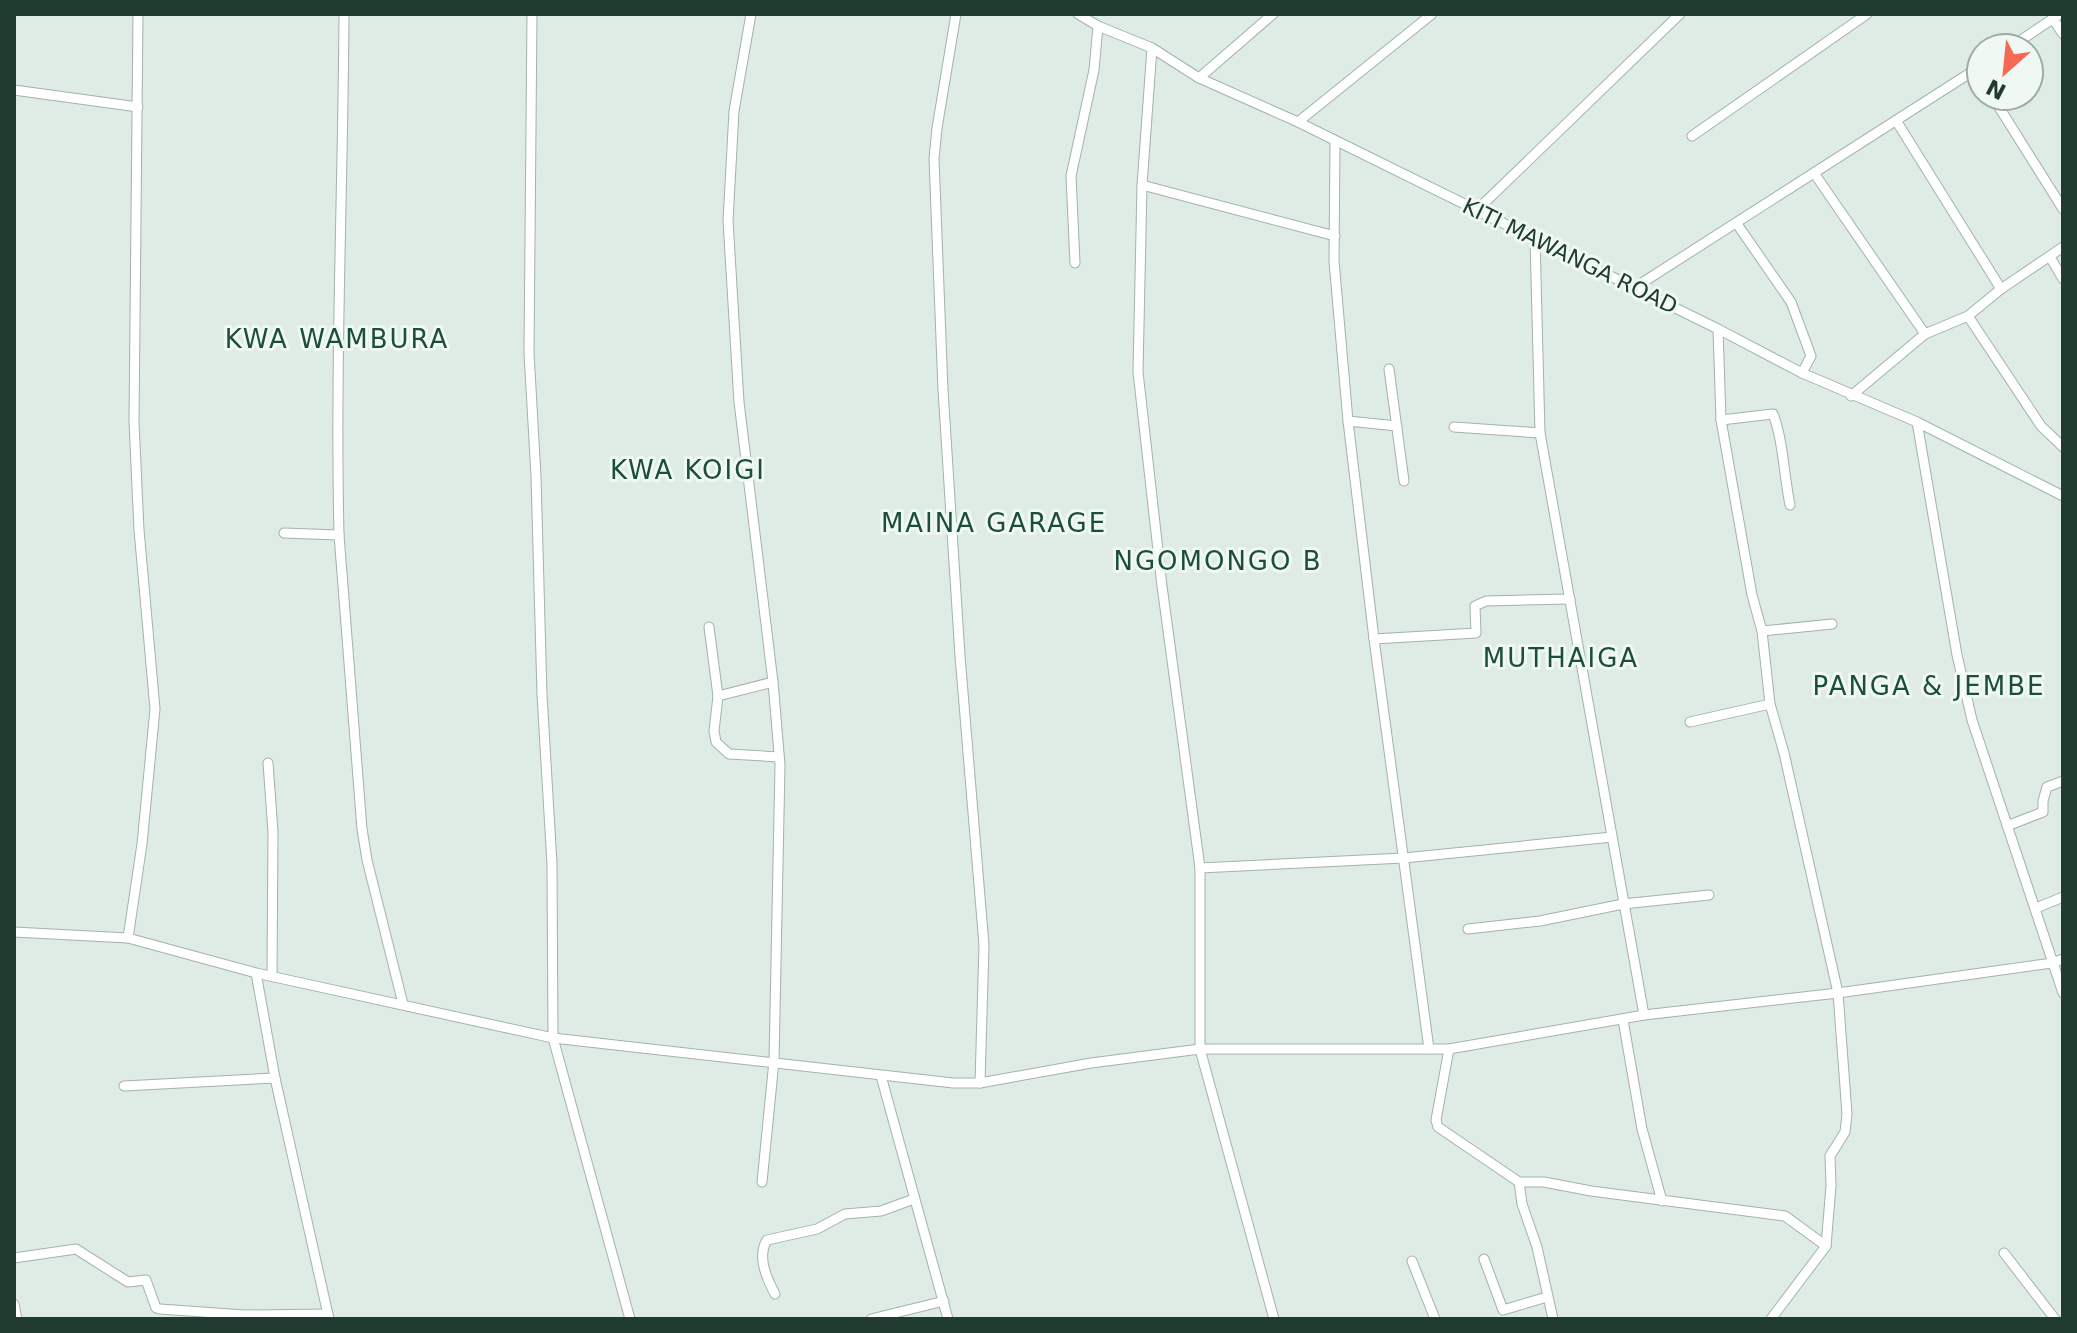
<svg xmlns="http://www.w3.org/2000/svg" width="2077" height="1333" viewBox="0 0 2077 1333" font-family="'DejaVu Sans',sans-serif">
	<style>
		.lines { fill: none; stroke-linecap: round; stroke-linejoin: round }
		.minor-casing { stroke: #a2b3ab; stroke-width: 11 }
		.minor { stroke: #fff; stroke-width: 9 }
		.labels { text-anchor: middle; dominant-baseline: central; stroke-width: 6; stroke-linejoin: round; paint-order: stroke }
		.street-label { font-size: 22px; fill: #203c31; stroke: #f0f8f3 }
		.quarter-label { font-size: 26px; letter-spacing: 2px; fill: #1c4e3c; stroke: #f0f8f3 }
	</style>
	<rect width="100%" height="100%" fill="#dfebe5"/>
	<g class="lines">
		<!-- minor casing -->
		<g class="minor-casing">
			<g id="minor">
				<polyline points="532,14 529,353 536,476 542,695 552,864 553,1038 630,1319"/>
				<polyline points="751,14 734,111 728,221 739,402 773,682 780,765 774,1061 762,1182"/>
				<polyline points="956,14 937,128 934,159 943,390 960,656 984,945 980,1083"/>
				<polyline points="1078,14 1098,26 1152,48 1199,78 1298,122 1718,329 1802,373 1917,422 2063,496"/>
				<polyline points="2053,19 2063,34"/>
				<polyline points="1152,48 1142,185 1138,372 1162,586 1200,868 1404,858 1612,837"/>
				<polyline points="2009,48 2060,14"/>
				<polyline points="1199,78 1273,14"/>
				<polyline points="14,90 138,107"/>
				<polyline points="1992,96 2063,209"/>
				<polyline points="1298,122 1432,14"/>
				<polyline points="1897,122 2001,289"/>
				<polyline points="1692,136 1867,14"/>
				<polyline points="1335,141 1334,261 1348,421 1374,639 1429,1049"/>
				<polyline points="1814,173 1925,334 1851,396"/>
				<polyline points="1142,185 1335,236"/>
				<polyline points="1477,210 1680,14"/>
				<polyline points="1737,224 1791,302 1811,356 1802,373"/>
				<polyline points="1535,238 1540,433 1644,1015"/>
				<polyline points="2050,257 2063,279"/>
				<polyline points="1075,263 1071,176 1094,70 1098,26"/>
				<polyline points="1634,288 1981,66"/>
				<polyline points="1968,316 2041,426 2063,447"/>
				<polyline points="1718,329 1721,420 1752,595 1762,631 1770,704 1784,753 1838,993 1847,1114 1845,1132 1830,1156 1831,1186 1826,1246 1771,1319"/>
				<polyline points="1925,334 1968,316 2001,289 2063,247"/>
				<polyline points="1389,369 1404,481"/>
				<path d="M1721 420 1773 414C1783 439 1784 476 1790 505"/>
				<polyline points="1348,421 1397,426"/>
				<polyline points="1917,422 1957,655 1972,720 2063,993"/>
				<polyline points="1454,427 1540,433"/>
				<polyline points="284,533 339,535 362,829 367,860 403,1004"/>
				<path d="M339 535C335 361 343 188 344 14"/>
				<polyline points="709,627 718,696 714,731 716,742 729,754 779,757"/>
				<polyline points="1762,631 1832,624"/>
				<polyline points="1374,639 1476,633 1475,606 1486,601 1570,599"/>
				<polyline points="718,696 773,682"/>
				<polyline points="1690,722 1770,704"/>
				<polyline points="268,763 273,832 272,976"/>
				<polyline points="2007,826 2043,812 2043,801 2047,787 2063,781"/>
				<polyline points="1200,868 1200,1049 1274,1319"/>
				<polyline points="2036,908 2063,897"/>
				<polyline points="1468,929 1540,921 1623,904 1709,895"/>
				<polyline points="14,932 128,938 256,973 553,1038 953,1083 980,1083 1091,1063 1200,1049 1449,1049 1644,1015 1838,993 2052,963 2063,959"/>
				<polyline points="128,938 142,844 155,709 139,530 134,422 138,14"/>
				<polyline points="256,973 275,1078 329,1319"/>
				<polyline points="1623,1020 1642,1129 1662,1201"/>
				<polyline points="1449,1049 1436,1120 1438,1127 1519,1182 1522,1204 1537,1247 1553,1319"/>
				<polyline points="881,1076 948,1319"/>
				<polyline points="124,1086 275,1078"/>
				<polyline points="1519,1182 1544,1182 1591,1191 1785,1216 1826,1246"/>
				<polyline points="2004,1253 2055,1319"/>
				<polyline points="14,1258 76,1249 128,1282 146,1280 156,1308 160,1309 244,1315 328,1314"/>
				<polyline points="1484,1259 1503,1310 1547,1297"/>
				<polyline points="1412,1261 1435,1319"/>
				<path d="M775 1294C766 1277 757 1256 767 1240L817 1229 845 1214 881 1211 914 1199"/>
				<polyline points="14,1304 17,1319"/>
				<polyline points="871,1319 944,1301"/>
			</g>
		</g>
		<!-- minor -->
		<use href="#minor" class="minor"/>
	</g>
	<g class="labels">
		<!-- street labels -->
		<g class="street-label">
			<text transform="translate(1570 256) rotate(26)">KITI MAWANGA ROAD</text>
		</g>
		<!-- quarter labels -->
		<g class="quarter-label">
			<text x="337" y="339">KWA WAMBURA</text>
			<text x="688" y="470">KWA KOIGI</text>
			<text x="994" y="523">MAINA GARAGE</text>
			<text x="1218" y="561">NGOMONGO B</text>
			<text x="1561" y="658">MUTHAIGA</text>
			<text x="1929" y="686">PANGA &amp; JEMBE</text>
		</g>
	</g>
	<!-- border -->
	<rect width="2077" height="1333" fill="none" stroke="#203c31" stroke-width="32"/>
	<!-- north arrow -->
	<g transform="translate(2005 72) rotate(207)"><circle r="38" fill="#f0f8f3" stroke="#9dada5" stroke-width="2"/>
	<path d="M0-6L14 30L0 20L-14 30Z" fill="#f56953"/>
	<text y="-12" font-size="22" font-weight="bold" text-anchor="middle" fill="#203c31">N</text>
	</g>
</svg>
